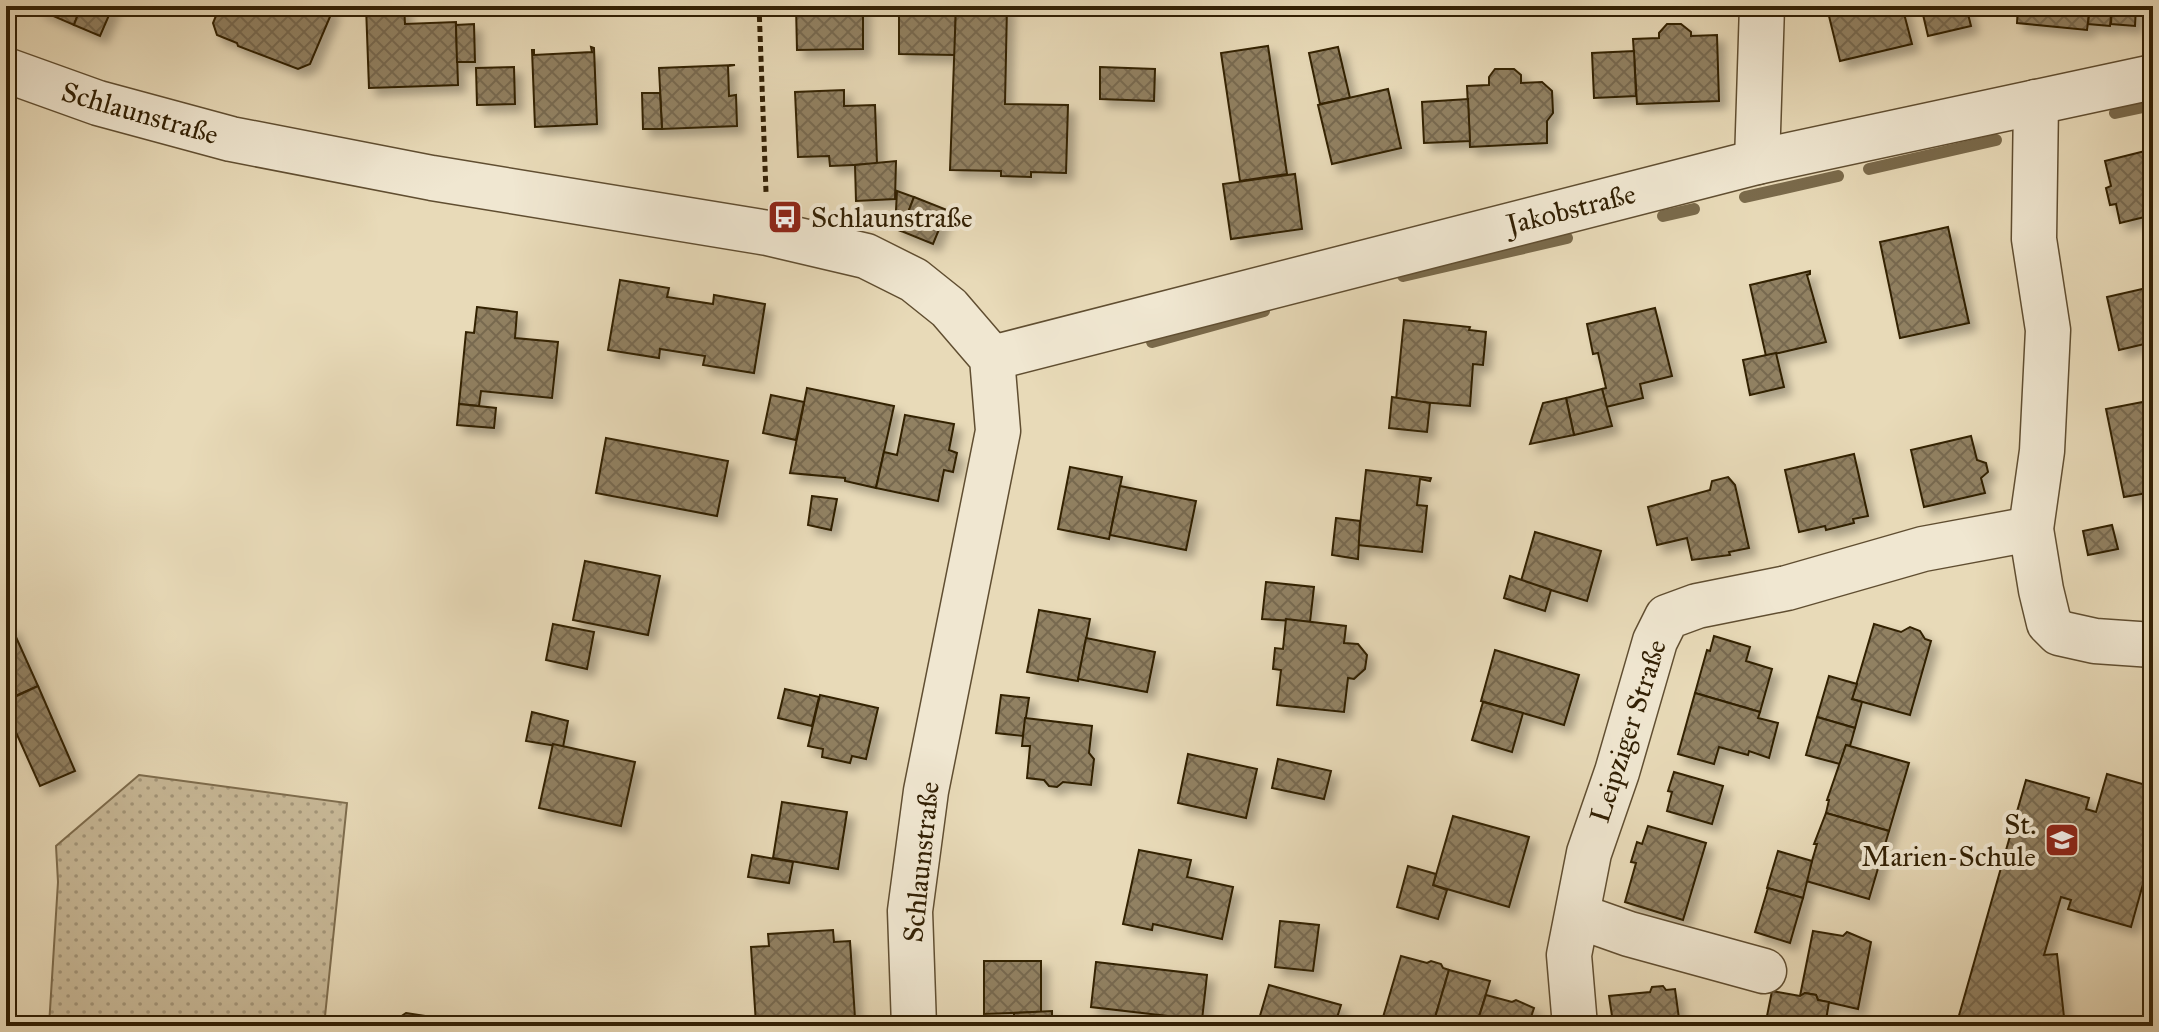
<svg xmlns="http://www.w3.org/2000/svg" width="2159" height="1032" viewBox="0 0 2159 1032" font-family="'IM FELL Great Primer',serif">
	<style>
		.grass { fill: url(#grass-dots); stroke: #7e6d4e; stroke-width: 2 }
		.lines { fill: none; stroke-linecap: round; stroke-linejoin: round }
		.stream { stroke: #7a6a4b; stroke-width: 12 }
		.building { fill: url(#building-cross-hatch); stroke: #322004; stroke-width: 2; filter: url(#shadow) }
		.minor-casing { stroke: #604e31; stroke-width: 47 }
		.path { stroke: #322004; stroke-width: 5; stroke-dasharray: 6 4; stroke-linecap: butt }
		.minor { stroke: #f0e7d1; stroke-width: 44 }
		.labels { text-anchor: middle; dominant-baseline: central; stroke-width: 8; stroke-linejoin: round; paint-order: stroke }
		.street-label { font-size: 28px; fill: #322004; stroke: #f0e7d1 }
		.poi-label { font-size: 28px; fill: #322004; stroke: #f0e7d1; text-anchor: start }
	</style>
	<defs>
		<pattern id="grass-dots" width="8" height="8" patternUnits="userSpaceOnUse" patternTransform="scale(2)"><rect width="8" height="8" fill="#c9ba99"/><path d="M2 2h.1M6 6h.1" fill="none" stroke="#a4977b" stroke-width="1.8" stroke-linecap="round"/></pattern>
		<pattern id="building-cross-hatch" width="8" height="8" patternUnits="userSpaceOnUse" patternTransform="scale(2)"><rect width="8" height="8" fill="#918162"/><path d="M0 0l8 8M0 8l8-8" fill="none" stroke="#77694f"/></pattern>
		<filter id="shadow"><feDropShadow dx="7" dy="7" stdDeviation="4" flood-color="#0004"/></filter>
	</defs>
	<rect width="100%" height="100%" fill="#e8dab8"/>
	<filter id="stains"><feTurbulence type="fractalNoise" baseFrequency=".0025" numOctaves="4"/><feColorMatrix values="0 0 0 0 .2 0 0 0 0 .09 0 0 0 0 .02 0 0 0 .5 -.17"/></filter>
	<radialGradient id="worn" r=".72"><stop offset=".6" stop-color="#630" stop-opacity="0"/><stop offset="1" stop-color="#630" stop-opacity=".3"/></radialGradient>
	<!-- grass -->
	<polygon class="grass" points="139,775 347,803 324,1026 49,1026 58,882 56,846"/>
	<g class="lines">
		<!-- stream -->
		<g class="stream">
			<polyline points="2115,113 2153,105"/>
			<polyline points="1869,169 1996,140"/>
			<polyline points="1745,197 1838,176"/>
			<polyline points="1663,216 1694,209"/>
			<polyline points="1403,276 1567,238"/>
			<polyline points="1152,342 1264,311"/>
		</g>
	</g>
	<!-- building -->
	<g class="building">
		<polygon points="38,6 81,6 74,25 37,9"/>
		<polygon points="81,6 113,6 100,36 74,25"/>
		<polygon points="220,6 329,6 332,12 310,64 298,69 238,46 237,43 217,35 213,23"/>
		<polygon points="366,6 404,6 405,24 456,22 458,85 369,88"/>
		<polygon points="796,6 863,6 863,49 797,50"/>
		<polygon points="899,6 956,6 955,55 899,54"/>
		<polygon points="956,6 1007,6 1005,104 1068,105 1066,173 1031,172 1031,177 1001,176 1001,171 950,170"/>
		<polygon points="1836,6 1902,6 1912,44 1840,61 1827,8"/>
		<polygon points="1921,6 1966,6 1971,26 1928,36"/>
		<polygon points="2018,6 2090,6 2087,30 2017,23"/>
		<polygon points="2090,6 2112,6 2110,26 2088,24"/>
		<polygon points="2112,6 2136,6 2135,26 2111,24"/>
		<polygon points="474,24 475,62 457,62 456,25"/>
		<polygon points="1667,24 1681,24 1691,32 1691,36 1717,35 1719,101 1637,104 1633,39 1659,38 1659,33"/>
		<polygon points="1268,46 1287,174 1240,181 1221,53"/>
		<polygon points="591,47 594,48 597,124 535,127 532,50 534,50 534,55 592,52"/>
		<polygon points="1338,47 1350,98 1320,104 1309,53"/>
		<polygon points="1634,51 1636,96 1594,98 1592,53"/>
		<polygon points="735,65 728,66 729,96 736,95 737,126 662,129 659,68"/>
		<polygon points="514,67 515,104 477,105 476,68"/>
		<polygon points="1100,67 1155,69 1154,101 1100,99"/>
		<polygon points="1495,69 1514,69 1521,75 1521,83 1542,82 1552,91 1553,113 1547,121 1547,143 1470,147 1467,86 1489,85 1489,77"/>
		<polygon points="1388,89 1401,148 1332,164 1318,105"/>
		<polygon points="844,90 844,106 875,105 877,164 830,166 829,156 798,157 795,92"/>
		<polygon points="642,93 660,93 662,129 643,129"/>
		<polygon points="1468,99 1470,141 1424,143 1422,102"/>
		<polygon points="2153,149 2153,215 2120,223 2116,204 2110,205 2106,188 2111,186 2105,161"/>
		<polygon points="896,161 895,199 856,201 855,165"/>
		<polygon points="1295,174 1302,229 1231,239 1223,184"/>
		<polygon points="897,191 914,197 901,231 895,229"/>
		<polygon points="914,197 947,210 933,244 901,231"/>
		<polygon points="1948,227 1969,323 1900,338 1880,242"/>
		<polygon points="1810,271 1810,274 1807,275 1826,342 1766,356 1750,285"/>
		<polygon points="620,280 669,288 667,297 713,304 714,295 765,304 754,373 703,365 705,356 660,349 659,358 608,350"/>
		<polygon points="2151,287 2153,342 2119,350 2107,297"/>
		<polygon points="477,307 517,312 515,338 558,342 552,398 481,391 479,406 459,404 466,332 474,333"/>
		<polygon points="1655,308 1672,376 1640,384 1643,398 1606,407 1602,389 1606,388 1598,353 1593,354 1587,324"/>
		<polygon points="1404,320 1470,327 1469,330 1486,332 1483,365 1473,364 1470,406 1396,400"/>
		<polygon points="1776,353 1784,387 1750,395 1743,360"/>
		<polygon points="807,388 894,406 876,488 845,481 845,478 790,473"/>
		<polygon points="1602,389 1612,426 1574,435 1566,398"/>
		<polygon points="771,395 804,402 796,440 763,433"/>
		<polygon points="1392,397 1430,403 1427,432 1389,428"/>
		<polygon points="1566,398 1574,435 1530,444 1543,403"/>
		<polygon points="2153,400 2153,492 2124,497 2106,409"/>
		<polygon points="459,404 496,408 494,428 457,425"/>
		<polygon points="905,415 954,424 949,450 957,453 953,472 944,470 938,501 876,488 884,452 897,455"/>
		<polygon points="1971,436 1977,460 1986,463 1988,472 1981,478 1985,493 1924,507 1911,450"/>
		<polygon points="606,438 728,461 717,516 596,493"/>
		<polygon points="1854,454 1868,516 1853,519 1854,523 1826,530 1825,526 1799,532 1785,470"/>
		<polygon points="1070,467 1122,477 1109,539 1058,529"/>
		<polygon points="1366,470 1431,478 1430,481 1420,479 1417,505 1427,506 1422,552 1358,545"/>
		<polygon points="1728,477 1735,485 1749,548 1729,552 1730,555 1692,560 1687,538 1657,545 1648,507 1710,490 1712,481"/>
		<polygon points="1120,486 1196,501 1186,550 1110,535"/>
		<polygon points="812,496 837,499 831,530 808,525"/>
		<polygon points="1336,518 1360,521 1358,559 1332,555"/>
		<polygon points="2112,525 2118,549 2088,555 2083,531"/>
		<polygon points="1535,532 1601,551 1587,601 1521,581"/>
		<polygon points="585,561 660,576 648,635 573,620"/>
		<polygon points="1510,576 1551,590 1545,611 1504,598"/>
		<polygon points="1266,582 1314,587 1310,622 1262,619"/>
		<polygon points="1039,610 1090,619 1078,681 1027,672"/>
		<polygon points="1286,619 1346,626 1344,643 1358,644 1367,655 1365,669 1354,679 1348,678 1344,712 1277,705 1281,670 1273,669 1275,648 1283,649"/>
		<polygon points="553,624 594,632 587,669 546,660"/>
		<polygon points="1874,624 1901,632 1910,627 1920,631 1925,639 1931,641 1910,715 1852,699"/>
		<polygon points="11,626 38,686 13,697 6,684 6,629"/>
		<polygon points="1714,636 1750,647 1746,661 1772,669 1760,712 1695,693 1707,650 1710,651"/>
		<polygon points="1086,638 1155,652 1147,692 1078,679"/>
		<polygon points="1495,650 1579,675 1564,725 1481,701"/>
		<polygon points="1829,676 1857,684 1852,699 1862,702 1855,728 1817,717"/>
		<polygon points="38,686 75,771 40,786 6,710 6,701"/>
		<polygon points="785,689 819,697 812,726 778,718"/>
		<polygon points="1695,693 1760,712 1758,718 1778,723 1769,758 1749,751 1748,755 1719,747 1714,764 1678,754"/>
		<polygon points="820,695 878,708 866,759 852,756 850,763 822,757 823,749 808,746"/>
		<polygon points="1001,695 1029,698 1023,736 996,733"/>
		<polygon points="1483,702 1523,713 1512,752 1472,740"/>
		<polygon points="532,712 568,721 563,747 526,741"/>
		<polygon points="1817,717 1855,728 1850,746 1846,745 1840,764 1806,755"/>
		<polygon points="1025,718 1092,726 1089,753 1094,759 1091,785 1063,782 1057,787 1049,786 1044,780 1027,778 1030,746 1022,746"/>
		<polygon points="553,744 635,762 621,826 539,808"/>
		<polygon points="1846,745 1909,763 1889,831 1826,813 1829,800 1827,800"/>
		<polygon points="1188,754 1257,769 1246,818 1178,803"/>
		<polygon points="1278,759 1331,771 1324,799 1272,788"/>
		<polygon points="1674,772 1723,786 1712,824 1667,811 1672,792 1668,791"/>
		<polygon points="2107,774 2153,787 2153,848 2131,927 2068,909 2071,900 2061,897 2044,955 2057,954 2065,1026 1956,1026 2026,780 2089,798 2086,809 2096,812"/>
		<polygon points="782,802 847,812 838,869 773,858"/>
		<polygon points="1826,813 1889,831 1869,899 1806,881 1817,844 1814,844"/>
		<polygon points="1453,816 1529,837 1509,907 1433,885"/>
		<polygon points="1648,826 1706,843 1683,920 1625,902 1636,863 1631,862 1637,842 1642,844"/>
		<polygon points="1139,850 1191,860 1187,877 1233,887 1222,939 1153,924 1152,930 1123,924"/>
		<polygon points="1778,851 1812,861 1803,898 1767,888"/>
		<polygon points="752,855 793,862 789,883 748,877"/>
		<polygon points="1408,866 1436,874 1433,885 1447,890 1438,919 1397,907"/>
		<polygon points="1768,888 1803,898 1790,943 1755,932"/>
		<polygon points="1280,921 1319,925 1313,971 1275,967"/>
		<polygon points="833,930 834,942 850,941 855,1018 756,1024 751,947 769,946 768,934"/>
		<polygon points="1813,931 1843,936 1847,932 1871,942 1858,1009 1818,1000 1816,995 1805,993 1800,996"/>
		<polygon points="1401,956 1427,963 1431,961 1441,964 1443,968 1449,970 1434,1021 1426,1026 1381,1024"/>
		<polygon points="984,961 1041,961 1041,1012 984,1014"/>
		<polygon points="1096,962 1207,975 1202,1020 1091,1007"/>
		<polygon points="1449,970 1490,981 1476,1026 1451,1026 1434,1021"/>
		<polygon points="1269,985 1341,1005 1336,1021 1345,1023 1344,1026 1257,1026"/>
		<polygon points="1663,986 1666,990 1675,989 1680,1026 1617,1026 1617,1020 1612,1016 1609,996 1650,992 1652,987"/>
		<polygon points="1772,991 1800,996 1805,993 1816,995 1818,1000 1829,1002 1825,1026 1765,1026"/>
		<polygon points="1486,995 1512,1002 1516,1000 1534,1008 1528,1026 1476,1026"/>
		<polygon points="1052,1011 1052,1026 1014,1026 1014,1013"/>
		<polygon points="406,1013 458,1021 458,1026 371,1026 372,1018 394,1021"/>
	</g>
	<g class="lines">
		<!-- minor casing -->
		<g class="minor-casing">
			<g id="minor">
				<polyline points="6,70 98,103 231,139 432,178 768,233 866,256 914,280 949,308 992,358 998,431 926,791 910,911 914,1026"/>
				<polyline points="2036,102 2034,239 2048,330 2042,451 2031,529 2041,590 2049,623 2059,633 2095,641 2153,645"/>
				<polyline points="1757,162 1762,6"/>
				<polyline points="992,358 1757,162 2153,77"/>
				<polyline points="1578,916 1629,934 1764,971"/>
				<polyline points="1575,1026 1569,955 1589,853 1617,772 1655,641 1667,617 1697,606 1787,588 1923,549 2031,529"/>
			</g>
		</g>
		<!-- path -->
		<polyline class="path" points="759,6 766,192"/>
		<!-- minor -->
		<use href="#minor" class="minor"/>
	</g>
	<!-- icons -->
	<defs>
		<g id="bus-square" transform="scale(1.8)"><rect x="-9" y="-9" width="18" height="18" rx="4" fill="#8f2418" stroke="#f0e7d1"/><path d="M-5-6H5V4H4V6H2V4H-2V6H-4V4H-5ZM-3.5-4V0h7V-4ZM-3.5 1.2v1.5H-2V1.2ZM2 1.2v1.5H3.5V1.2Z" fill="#fff"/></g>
		<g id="school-square" transform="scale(1.8)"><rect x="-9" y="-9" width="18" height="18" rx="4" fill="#8f2418" stroke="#f0e7d1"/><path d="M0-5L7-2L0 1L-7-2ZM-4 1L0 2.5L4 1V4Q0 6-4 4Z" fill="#fff"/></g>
	</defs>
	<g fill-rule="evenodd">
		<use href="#bus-square" x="785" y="217"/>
		<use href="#school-square" x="2062" y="840"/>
	</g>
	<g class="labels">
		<!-- street labels -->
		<g class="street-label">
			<text transform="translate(140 113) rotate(16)">Schlaunstraße</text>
			<text transform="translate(1571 209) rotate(-14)">Jakobstraße</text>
			<text transform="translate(1628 731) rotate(-72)">Leipziger Straße</text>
			<text transform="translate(921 862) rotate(-84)">Schlaunstraße</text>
		</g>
		<!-- poi labels -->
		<g class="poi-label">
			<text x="811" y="217">Schlaunstraße</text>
			<text x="2036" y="824" text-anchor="end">St.<tspan x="2036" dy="32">Marien-Schule</tspan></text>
		</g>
	</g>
	<!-- margin -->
	<rect width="2159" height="1032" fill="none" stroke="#e8dab8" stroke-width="32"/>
	<rect x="8" y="8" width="2143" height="1016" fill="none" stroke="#322004" stroke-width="4"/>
	<rect x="16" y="16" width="2127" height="1000" fill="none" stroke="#322004" stroke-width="2"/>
	<rect width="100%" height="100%" filter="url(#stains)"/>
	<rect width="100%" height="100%" fill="url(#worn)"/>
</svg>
